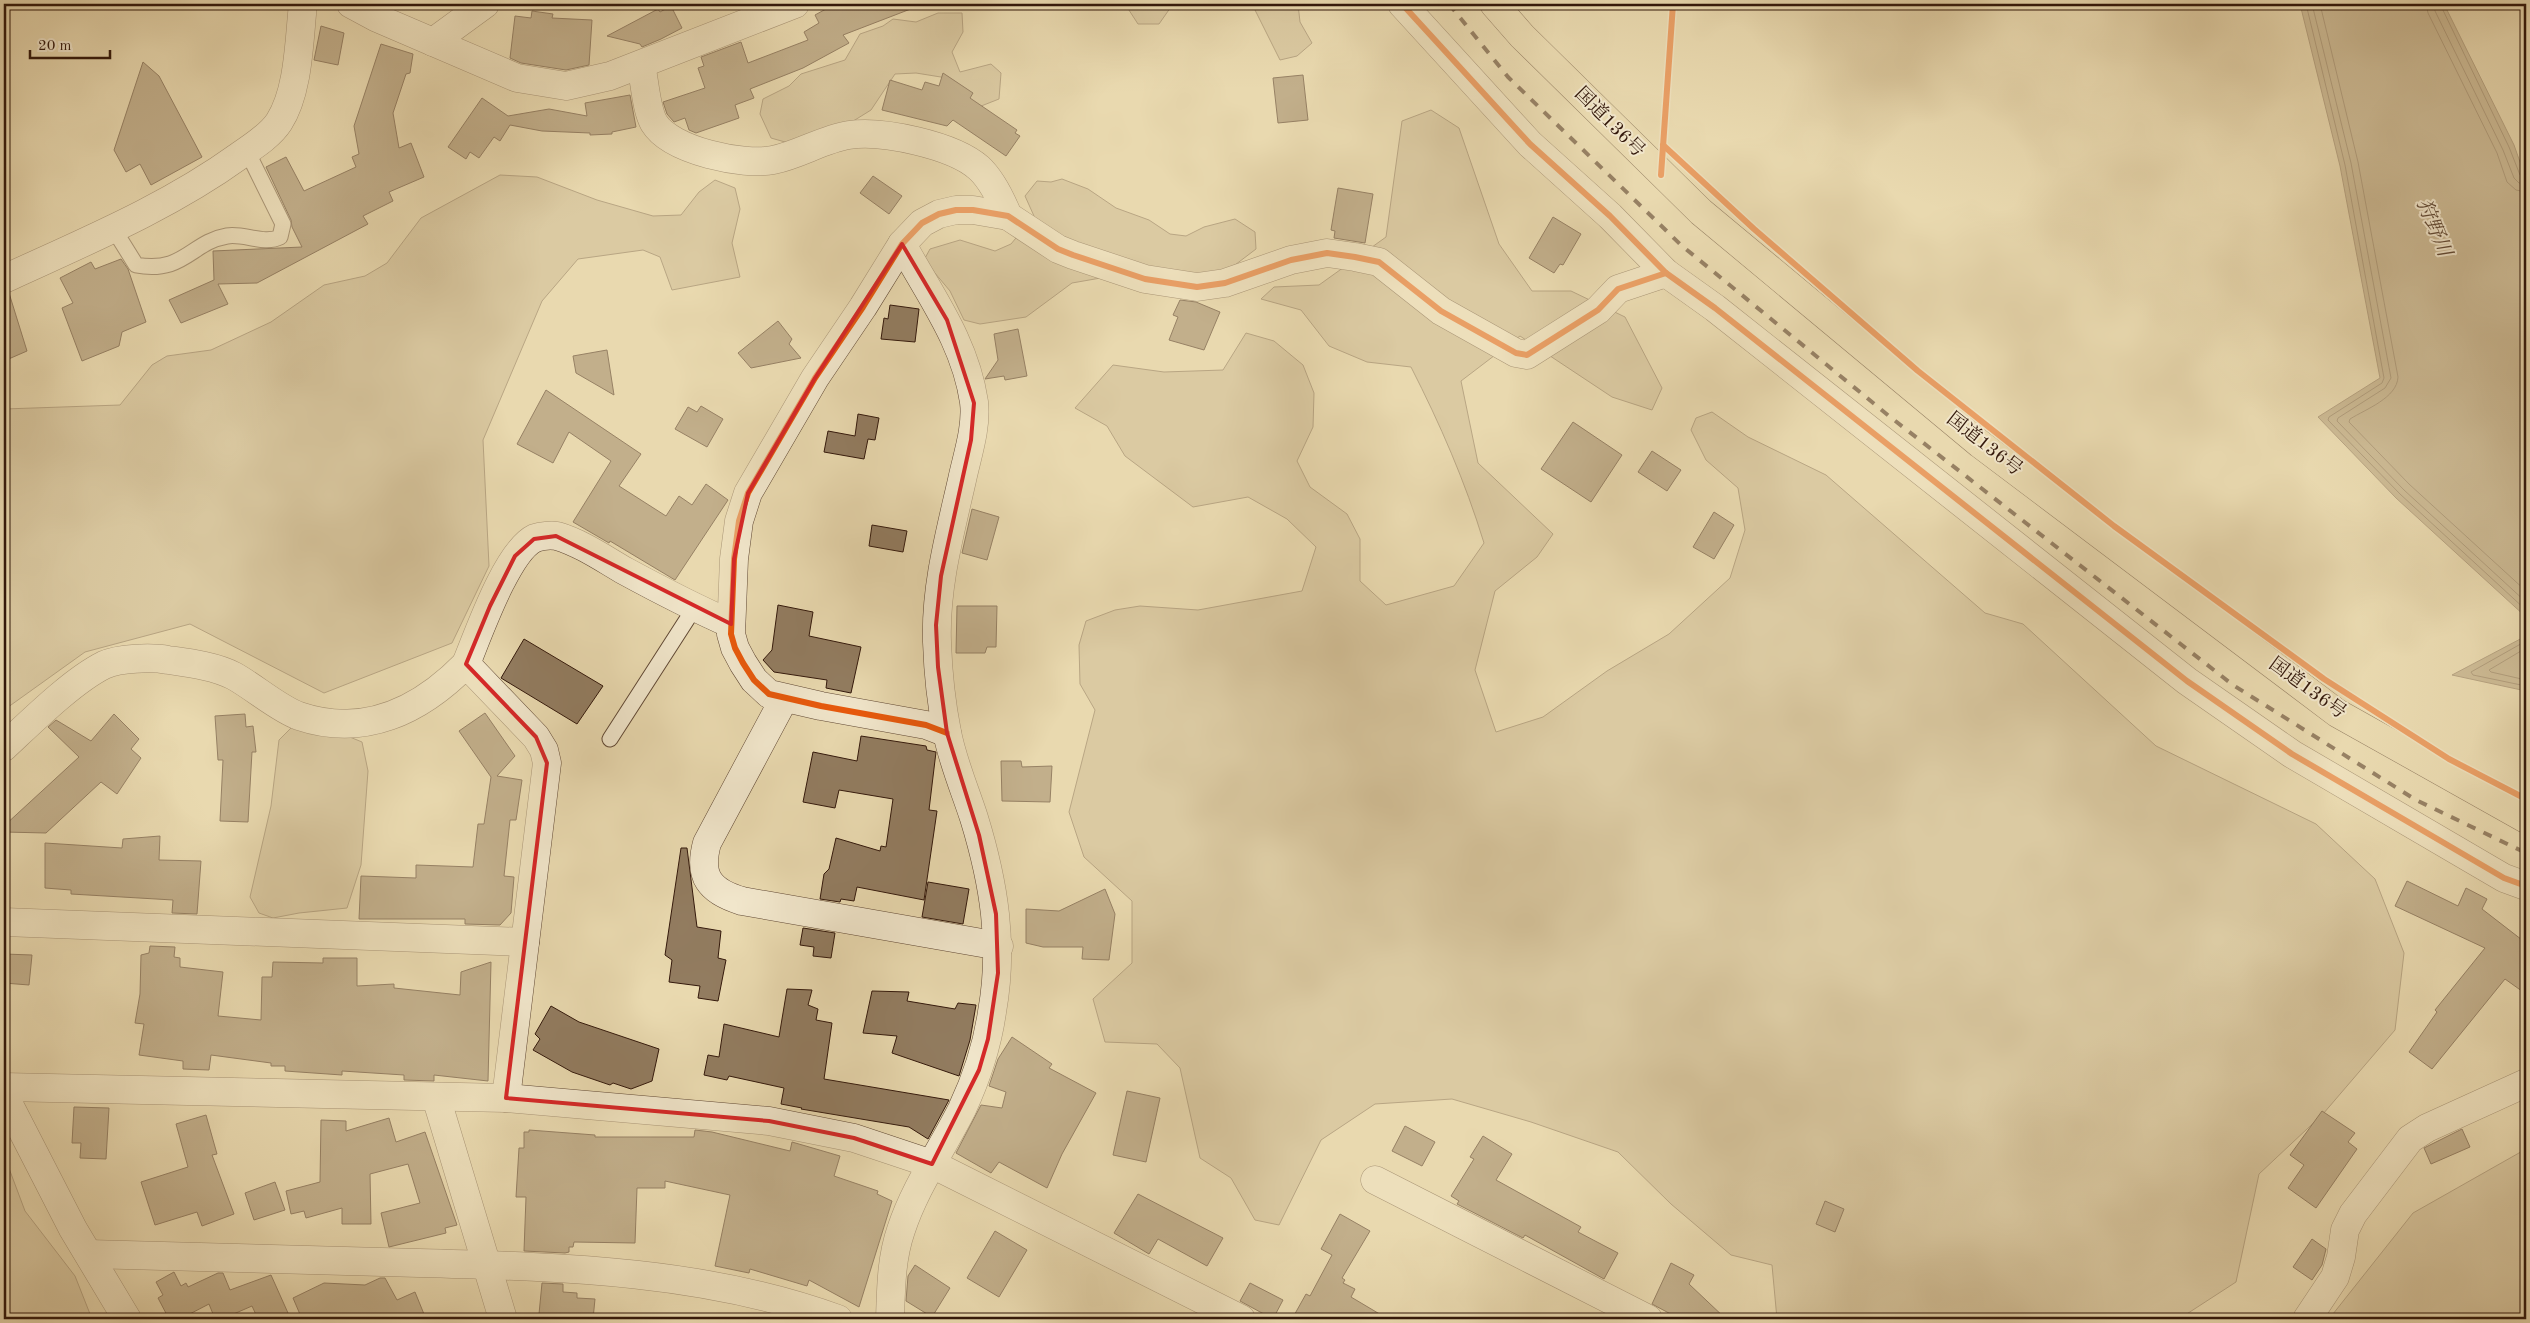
<svg xmlns="http://www.w3.org/2000/svg" width="2530" height="1323" viewBox="0 0 2530 1323" font-family="'Old Standard TT','Noto Serif JP',serif">
	<style>
		.green { fill: #cab893; stroke: #7e684f }
		.water { fill: #ab9777; stroke: #7b644c }
		.lines { fill: none; stroke-linecap: round; stroke-linejoin: round }
		.shore { stroke: #6f5841; stroke-width: 1 }
		.building { fill: #927c60; stroke: #33180b }
		.service-casing { stroke: #604834; stroke-width: 17 }
		.minor-casing { stroke: #604834; stroke-width: 29 }
		.tertiary-casing { stroke: #604834; stroke-width: 29 }
		.trunk-casing { stroke: #33180b; stroke-width: 29 }
		.service { stroke: #f1e6cb; stroke-width: 15 }
		.minor { stroke: #f1e6cb; stroke-width: 28 }
		.tertiary { stroke: #f1e6cb; stroke-width: 28 }
		.trunk { stroke: #e9d9af; stroke-width: 28 }
		.rail { stroke: #33180b; stroke-width: 4; stroke-dasharray: 9 9; stroke-linecap: butt }
		.cycleway-casing { stroke: #f1e6cb; stroke-width: 9 }
		.cycleway { stroke: #e8590c; stroke-width: 6 }
		.marked { fill: none; stroke: #d62828; stroke-width: 4; stroke-linejoin: round }
		.labels { text-anchor: middle; dominant-baseline: central; stroke-width: 4; stroke-linejoin: round; paint-order: stroke }
		.street-label { font-size: 19px; fill: #33180b; stroke: #f1e6cb }
		.water-label { font-size: 20px; font-style: italic; fill: #634b36; stroke: #f1e6cb }
	</style>
	<rect width="100%" height="100%" fill="#e9d9af"/>
	<filter id="stains"><feTurbulence type="fractalNoise" baseFrequency=".004" numOctaves="4"/><feColorMatrix values="0 0 0 0 .2 0 0 0 0 .09 0 0 0 0 .02 0 0 0 .5 -.17"/></filter>
	<radialGradient id="worn" r=".72"><stop offset=".6" stop-color="#630" stop-opacity="0"/><stop offset="1" stop-color="#630" stop-opacity=".3"/></radialGradient>
	<!-- green -->
	<g class="green">
		<polygon points="1125,4 1173,4 1159,24 1138,24"/>
		<polygon points="1252,4 1298,4 1300,22 1312,43 1297,56 1280,60"/>
		<polygon points="938,13 962,13 963,32 952,52 960,72 991,64 1001,73 999,99 971,110 947,78 916,73 895,74 871,110 842,128 799,146 771,138 760,114 763,99 789,86 801,74 845,60 860,34 883,26 893,19 916,22"/>
		<path d="M1431 110 1459 128 1499 244 1532 291H1571L1625 317 1662 388 1652 410 1612 397 1520 336 1461 381 1478 463 1553 534 1537 557 1495 591 1475 670 1496 732 1543 717 1607 671 1669 634 1730 578 1745 530 1738 488 1706 460 1691 430 1696 418 1712 412 1748 437 1826 475 1985 613 2023 624 2156 746 2316 824 2375 879 2404 953 2395 1030 2323 1114 2259 1174 2236 1282 2179 1319H1777L1772 1265 1731 1255 1671 1204 1618 1152 1531 1122 1452 1099 1375 1104 1321 1140 1279 1225 1255 1220 1231 1178 1200 1158 1180 1068 1157 1044 1105 1042 1093 999 1132 963V901L1084 857 1069 812 1095 710 1080 684 1079 645 1086 621 1115 610 1140 606 1198 610 1302 591 1316 547 1287 519 1248 497 1193 507 1125 456 1107 426 1075 408 1113 365 1164 372 1223 370 1246 333 1274 341 1303 365 1314 393 1313 427 1297 461 1310 487 1347 514 1360 539V581L1386 605 1454 586 1484 543C1465 481 1440 424 1411 367L1367 362 1329 346 1301 310 1261 299 1274 287 1319 285 1386 237 1402 121Z"/>
		<polygon points="500,175 537,177 597,200 653,216 681,215 699,192 715,180 735,188 740,209 732,243 740,277 672,290 660,257 643,250 578,259 542,301 483,440 489,566 452,643 324,693 190,624 85,652 4,710 4,409 120,405 152,365 167,356 211,350 271,322 324,285 365,276 387,263 421,218"/>
		<polygon points="1062,179 1088,189 1116,208 1149,220 1170,234 1186,236 1204,227 1235,219 1255,232 1256,249 1231,268 1194,278 1158,268 1072,283 1026,317 980,324 964,320 950,291 924,260 930,249 960,240 995,251 1011,244 1034,216 1025,196 1037,181 1051,182"/>
		<polygon points="292,727 340,733 362,742 368,771 361,865 347,908 299,913 273,918 259,913 250,897 271,806 279,740"/>
		<polygon points="2526,1149 2526,1319 2329,1319 2413,1213"/>
		<polygon points="4,1155 25,1211 75,1276 92,1319 4,1319"/>
	</g>
	<!-- water -->
	<g class="water">
		<polygon points="2300,4 2444,4 2514,145 2526,179 2526,617 2396,498 2318,417 2380,378 2340,166"/>
		<polygon points="2526,636 2526,691 2452,675"/>
	</g>
	<g class="lines">
		<!-- shore -->
		<g class="shore">
			<polyline points="2306,4 2345,165 2384,378 2382,383 2329,417 2328,420 2400,494 2526,610"/>
			<polyline points="2312,4 2351,163 2391,378 2385,388 2338,418 2337,421 2404,490 2526,602"/>
			<path d="M2320 4 2358 162 2398 377C2397 398 2366 409 2350 419L2349 422 2409 484 2526 591"/>
			<polyline points="2426,4 2428,13 2497,153 2507,182 2516,190 2526,192"/>
			<polyline points="2434,4 2435,11 2503,150 2514,178 2519,183 2526,184"/>
			<polyline points="2440,4 2509,147 2520,175 2526,178"/>
			<polyline points="2526,641 2471,672 2473,675 2526,686"/>
			<polyline points="2526,648 2489,670 2491,672 2526,680"/>
		</g>
	</g>
	<!-- building -->
	<g class="building">
		<polygon points="835,4 921,5 843,35 849,43 803,68 750,89 754,98 735,105 739,118 696,133 689,130 685,118 674,122 667,114 663,102 705,88 698,68 704,66 701,57 741,42 748,63 808,40 804,32 819,23 815,15"/>
		<polygon points="671,6 682,28 661,39 642,47 640,44 607,36 658,9 660,12"/>
		<polygon points="532,11 553,14 552,18 592,20 589,65 566,70 521,63 510,58 515,16 531,18"/>
		<polygon points="321,26 344,33 338,65 314,60"/>
		<polygon points="381,44 413,54 410,73 406,74 393,113 399,148 411,143 424,177 389,192 393,201 363,216 368,224 257,283 218,284 228,304 181,323 169,300 214,280 213,251 302,247 292,227 291,220 266,167 286,157 304,191 356,167 352,157 359,154 354,126"/>
		<polygon points="143,62 159,76 202,157 151,185 140,164 126,172 114,150"/>
		<polygon points="943,73 973,93 970,98 1017,130 1015,133 1020,136 1006,156 953,120 947,126 882,110 890,80 922,90 925,82 939,86"/>
		<polygon points="1303,75 1308,120 1278,123 1273,78"/>
		<polygon points="630,95 636,127 612,132 612,134 590,135 590,133 542,131 510,125 500,141 494,137 479,158 470,152 466,159 448,147 482,98 508,116 549,109 587,116 585,103"/>
		<polygon points="873,176 902,196 889,214 860,193"/>
		<polygon points="1338,188 1373,194 1365,243 1334,238 1335,231 1331,230"/>
		<polygon points="1553,217 1581,234 1563,265 1560,264 1554,273 1529,258"/>
		<polygon points="121,259 128,269 146,322 122,332 119,346 82,361 62,308 73,303 60,278 91,262 95,269"/>
		<polygon points="9,293 27,351 4,361 4,294"/>
		<polygon points="1180,300 1196,302 1220,312 1204,350 1169,340 1178,317 1173,315"/>
		<polygon points="890,305 919,309 915,342 881,339 884,318 888,319"/>
		<polygon points="778,321 792,339 789,344 801,358 751,368 738,353"/>
		<polygon points="1018,329 1027,376 1005,380 1004,376 985,379 998,360 994,334"/>
		<polygon points="607,350 614,395 576,373 573,356"/>
		<polygon points="546,390 641,454 619,486 666,516 679,496 692,505 706,484 728,500 675,580 610,541 609,543 573,522 611,461 569,432 553,463 517,444"/>
		<polygon points="701,406 723,419 707,447 675,429 688,407 697,412"/>
		<polygon points="858,414 879,418 875,440 868,439 864,459 824,452 828,431 855,436"/>
		<polygon points="1573,422 1622,455 1591,502 1541,469"/>
		<polygon points="1652,451 1681,470 1667,491 1638,472"/>
		<polygon points="972,509 999,517 987,560 962,553"/>
		<polygon points="1714,512 1734,525 1714,559 1693,547"/>
		<polygon points="872,525 907,531 903,552 869,546"/>
		<polygon points="778,605 813,612 809,636 861,647 851,693 826,688 827,680 774,672 763,660 772,650"/>
		<polygon points="957,606 997,606 996,647 987,647 985,653 956,653"/>
		<polygon points="524,639 603,686 577,724 501,678"/>
		<polygon points="485,713 515,756 497,776 522,780 516,820 510,820 504,876 514,877 511,913 500,925 465,924 465,919 359,919 361,876 416,878 416,865 473,867 478,824 484,824 491,777 459,731"/>
		<polygon points="114,714 139,739 131,749 141,758 117,794 101,782 46,833 4,832 4,826 79,757 48,727 56,720 91,741"/>
		<polygon points="245,714 246,727 253,726 256,752 252,752 248,822 220,821 223,760 218,760 215,716"/>
		<polygon points="861,736 926,746 927,750 936,752 929,810 937,811 924,900 857,887 854,901 841,899 840,902 820,899 824,874 829,869 836,838 880,851 881,846 886,847 893,799 839,790 835,808 803,802 813,752 857,761"/>
		<polygon points="1001,761 1021,761 1022,767 1052,766 1050,802 1002,801"/>
		<polygon points="160,836 159,860 201,861 197,914 172,913 173,900 71,894 71,890 45,888 45,843 122,848 123,839"/>
		<polygon points="681,848 687,848 697,927 721,931 718,958 726,960 718,1001 698,998 700,986 669,982 672,960 665,955"/>
		<polygon points="2407,881 2458,906 2466,888 2487,899 2482,909 2526,943 2526,994 2505,979 2432,1069 2409,1052 2437,1012 2435,1010 2485,948 2395,906"/>
		<polygon points="928,882 969,889 963,924 922,917"/>
		<polygon points="1105,889 1115,914 1109,960 1082,959 1083,947 1043,947 1026,943 1026,909 1059,911"/>
		<polygon points="803,928 835,933 831,958 813,956 814,947 800,945"/>
		<polygon points="150,946 175,947 174,957 180,958 180,967 223,972 218,1016 261,1020 262,977 272,977 273,962 323,963 323,958 357,958 357,986 394,984 394,988 460,995 461,972 491,962 488,1081 434,1075 434,1081 404,1080 404,1075 342,1071 342,1075 285,1071 285,1066 271,1066 271,1063 211,1055 209,1070 183,1069 183,1061 139,1055 144,1024 135,1023 140,994 141,955 149,953"/>
		<polygon points="4,954 32,955 29,985 4,983"/>
		<polygon points="787,989 812,990 808,1005 818,1009 816,1020 832,1023 824,1079 949,1100 928,1139 909,1127 801,1109 802,1108 781,1104 784,1088 729,1076 727,1080 704,1075 708,1055 719,1057 724,1024 779,1037"/>
		<polygon points="872,991 909,992 907,1001 955,1009 958,1003 976,1005 970,1040 959,1076 892,1053 897,1036 863,1033"/>
		<polygon points="551,1006 579,1022 659,1049 652,1081 631,1089 613,1083 610,1085 572,1072 533,1050 540,1039 535,1034"/>
		<polygon points="1012,1037 1052,1064 1049,1068 1096,1093 1062,1154 1047,1188 999,1162 991,1173 956,1153 981,1105 1002,1108 1006,1092 989,1086 998,1059"/>
		<polygon points="1127,1091 1160,1098 1146,1162 1113,1155"/>
		<polygon points="74,1107 109,1108 106,1159 80,1158 81,1143 72,1143"/>
		<polygon points="2322,1111 2355,1133 2348,1142 2357,1149 2316,1208 2288,1188 2304,1165 2290,1155"/>
		<polygon points="206,1115 217,1154 212,1155 234,1214 202,1226 197,1212 155,1225 141,1182 188,1167 176,1124"/>
		<polygon points="389,1118 396,1142 425,1132 457,1225 445,1228 446,1233 389,1247 381,1213 420,1203 408,1164 370,1174 371,1224 342,1224 342,1208 306,1218 304,1211 291,1214 286,1191 320,1182 321,1120 346,1121 346,1131"/>
		<polygon points="1405,1126 1435,1142 1422,1166 1392,1151"/>
		<polygon points="2462,1129 2470,1147 2431,1164 2424,1148"/>
		<polygon points="529,1130 595,1135 595,1137 694,1137 695,1130 712,1132 790,1151 792,1142 840,1156 834,1176 878,1191 877,1194 892,1201 859,1307 809,1280 807,1286 750,1269 749,1273 715,1266 730,1195 665,1181 665,1188 637,1188 635,1243 574,1242 573,1247 569,1247 569,1252 565,1253 524,1251 526,1197 516,1197 519,1148 524,1148 524,1132 529,1132"/>
		<polygon points="1483,1136 1512,1154 1496,1180 1581,1227 1578,1232 1618,1253 1604,1279 1525,1235 1523,1238 1457,1204 1459,1201 1451,1196 1474,1159 1470,1157"/>
		<polygon points="275,1182 285,1210 254,1220 245,1193"/>
		<polygon points="1138,1194 1223,1238 1207,1266 1158,1239 1149,1254 1114,1233"/>
		<polygon points="1825,1201 1844,1209 1835,1232 1816,1224"/>
		<polygon points="1340,1214 1370,1231 1342,1278 1345,1280 1343,1283 1355,1289 1351,1297 1388,1319 1292,1319 1306,1294 1310,1296 1332,1255 1321,1249"/>
		<polygon points="995,1231 1027,1250 999,1297 967,1278"/>
		<polygon points="2312,1239 2326,1249 2322,1265 2312,1280 2293,1267"/>
		<polygon points="1671,1263 1694,1275 1689,1284 1726,1319 1680,1319 1652,1304"/>
		<polygon points="915,1265 950,1288 932,1317 906,1301 908,1276"/>
		<polygon points="174,1272 181,1286 186,1283 188,1287 218,1273 223,1273 230,1290 271,1275 288,1313 272,1319 258,1319 252,1306 222,1319 215,1319 209,1304 180,1319 169,1319 158,1298 163,1295 156,1282"/>
		<polygon points="380,1278 385,1278 397,1300 415,1292 426,1319 302,1319 293,1298 324,1283 365,1285"/>
		<polygon points="542,1283 563,1284 563,1292 577,1293 577,1298 595,1299 593,1319 561,1319 561,1316 539,1314"/>
		<polygon points="1250,1283 1283,1300 1273,1319 1240,1301"/>
	</g>
	<g class="lines">
		<!-- service casing -->
		<g class="service-casing">
			<g id="service">
				<path d="M113 228 136 265C184 274 191 242 227 236 244 233 264 245 280 237L283 224 247 151"/>
				<polyline points="610,739 695,607"/>
			</g>
		</g>
		<!-- minor casing -->
		<g class="minor-casing">
			<g id="minor">
				<polyline points="433,42 485,4"/>
				<path d="M641 65C645 82 646 109 654 123 671 151 744 166 773 160 799 155 823 139 849 135 882 130 953 145 979 168 992 180 1001 199 1008 216"/>
				<path d="M4 279C84 242 167 208 239 156 252 147 270 136 279 122 299 91 299 40 303 4"/>
				<path d="M466 664C478 635 507 551 535 538 541 536 551 535 557 536 581 543 604 559 625 571 660 590 695 608 731 624"/>
				<path d="M784 699 707 843C698 876 709 891 742 901L999 946"/>
				<polyline points="947,733 926,725 821,706 769,694 754,680 743,663 735,648 731,634 734,559 739,521 748,493 815,378 863,307 902,244 922,223 939,214 956,210 973,210 1008,216 1058,249 1073,255 1145,279 1197,287 1225,283 1291,260 1327,253 1355,257 1379,262 1441,311 1516,353 1527,355 1598,310 1618,289 1666,273"/>
				<path d="M4 747C31 722 72 681 104 665 119 658 152 657 168 660 189 663 215 666 234 676 254 687 279 709 299 716 364 738 420 711 466 664L536 737 544 750 547 763 506 1098"/>
				<polyline points="4,922 525,942"/>
				<polyline points="4,1087 506,1098 769,1121 854,1138 932,1164 1241,1319"/>
				<polyline points="4,1095 73,1229 127,1319"/>
				<polyline points="436,1097 503,1319"/>
				<polyline points="1375,1180 1648,1319"/>
				<path d="M89 1254C199 1257 309 1260 419 1263 560 1267 704 1270 838 1319"/>
				<path d="M890 1319C891 1289 891 1259 901 1230 915 1187 942 1149 962 1109 977 1077 987 1047 992 1012 1004 945 994 883 974 818 965 790 952 760 947 732 941 702 938 672 937 642 935 587 950 533 962 480 967 456 977 428 974 402 965 341 930 296 902 244"/>
				<polyline points="2307,1319 2335,1277 2341,1257 2345,1230 2353,1214 2410,1139 2427,1128 2526,1083"/>
			</g>
		</g>
		<!-- tertiary casing -->
		<g class="tertiary-casing">
			<g id="tertiary">
				<polyline points="351,4 377,18 517,78 566,86 610,76 795,4"/>
				<polyline points="1402,4 1530,144 1610,216 1666,273 1715,308 2187,681 2292,754 2504,878 2526,886"/>
			</g>
		</g>
		<!-- trunk casing -->
		<g class="trunk-casing">
			<polyline id="trunk" points="1494,4 1522,36 1701,212 1980,444 2337,713 2526,819"/>
		</g>
		<!-- service -->
		<use href="#service" class="service"/>
		<!-- minor -->
		<use href="#minor" class="minor"/>
		<!-- tertiary -->
		<use href="#tertiary" class="tertiary"/>
		<!-- trunk -->
		<use href="#trunk" class="trunk"/>
		<!-- rail -->
		<polyline class="rail" points="1449,4 1508,77 1681,245 1889,416 2233,685 2416,800 2526,853"/>
		<!-- cycleway casing -->
		<g class="cycleway-casing">
			<g id="cycleway">
				<polyline points="1402,4 1530,144 1610,216 1666,273 1715,308 2187,681 2292,754 2504,878 2526,886"/>
				<polyline points="1663,145 1754,229 1918,371 2114,526 2324,679 2449,759 2526,799"/>
				<polyline points="1661,175 1673,4"/>
				<polyline points="947,733 926,725 821,706 769,694 754,680 743,663 735,648 731,634 734,559 739,521 748,493 815,378 863,307 902,244 922,223 939,214 956,210 973,210 1008,216 1058,249 1073,255 1145,279 1197,287 1225,283 1291,260 1327,253 1355,257 1379,262 1441,311 1516,353 1527,355 1598,310 1618,289 1666,273"/>
			</g>
		</g>
		<!-- cycleway -->
		<use href="#cycleway" class="cycleway"/>
	</g>
	<!-- marked area -->
	<path d="M0 0H2530V1323H0ZM902 244 947 320 974 403 971 440 941 576 936 625 938 667 947 733 979 835 996 914 998 973 988 1039 979 1070 932 1164 854 1138 769 1121 506 1098 547 763 536 737 466 664 490 606 515 556 534 539 556 536 731 624 734 559 748 493 815 378Z" fill="#e9d9af" fill-opacity=".55" fill-rule="evenodd"/>
	<path class="marked" d="M902 244 947 320 974 403 971 440 941 576 936 625 938 667 947 733 979 835 996 914 998 973 988 1039 979 1070 932 1164 854 1138 769 1121 506 1098 547 763 536 737 466 664 490 606 515 556 534 539 556 536 731 624 734 559 748 493 815 378Z"/>
	<g class="labels">
		<!-- street labels -->
		<g class="street-label">
			<text transform="translate(1609 123) rotate(45)">国道136号</text>
			<text transform="translate(1984 445) rotate(38)">国道136号</text>
			<text transform="translate(2307 689) rotate(36)">国道136号</text>
		</g>
		<!-- water labels -->
		<g class="water-label">
			<text transform="translate(2433 228) rotate(67)">狩野川</text>
		</g>
	</g>
	<!-- margin -->
	<rect width="2530" height="1323" fill="none" stroke="#e9d9af" stroke-width="20"/>
	<rect x="5" y="5" width="2520" height="1313" fill="none" stroke="#33180b" stroke-width="2.5"/>
	<rect x="10" y="10" width="2510" height="1303" fill="none" stroke="#33180b"/>
	<!-- scale -->
	<path d="M30 50v8h80v-8" fill="none" stroke="#33180b" stroke-width="2.5"/>
	<text x="38" y="50" font-size="15" fill="#33180b" stroke="#f1e6cb" stroke-width="4" paint-order="stroke">20 m</text>
	<rect width="100%" height="100%" filter="url(#stains)"/>
	<rect width="100%" height="100%" fill="url(#worn)"/>
</svg>
